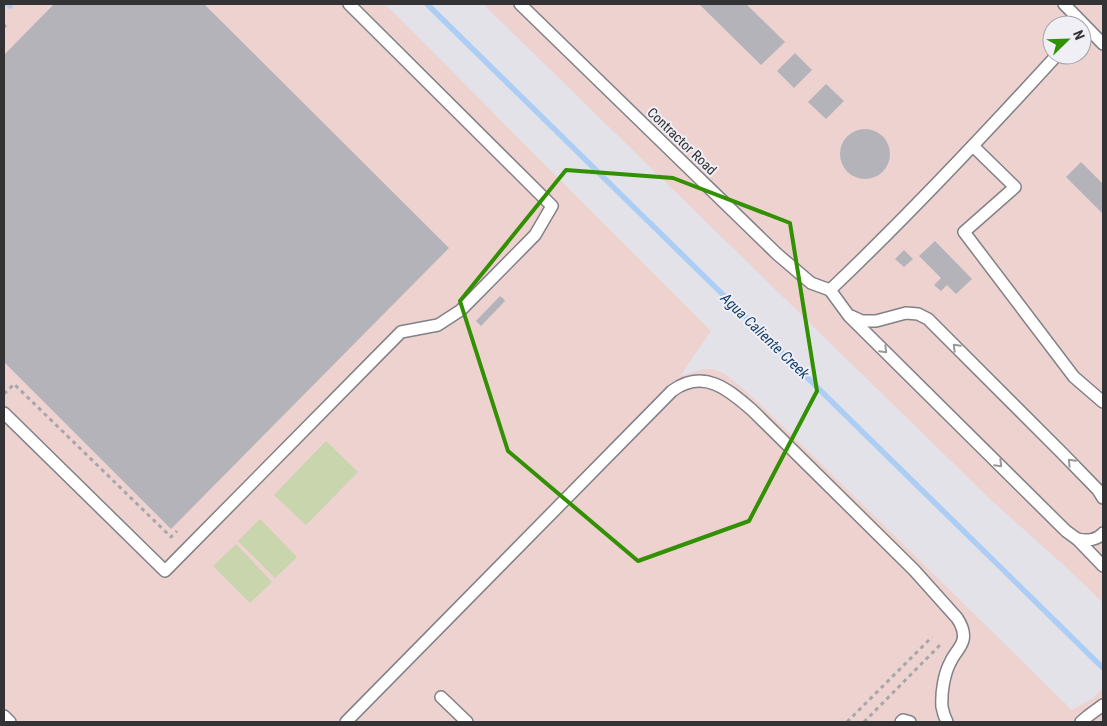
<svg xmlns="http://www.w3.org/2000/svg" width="1107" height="726" viewBox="0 0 1107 726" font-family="'Roboto Condensed',sans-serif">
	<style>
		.industrial { fill: #edd2cf; fill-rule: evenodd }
		.green { fill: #c9d5ac }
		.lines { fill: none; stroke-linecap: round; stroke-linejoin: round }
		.stream { stroke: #accef5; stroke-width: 5.5 }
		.building { fill: #b4b3ba }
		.service-casing { stroke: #818187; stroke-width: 14 }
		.path { stroke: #a6a6ab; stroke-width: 3; stroke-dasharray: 4 4; stroke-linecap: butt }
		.service { stroke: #fff; stroke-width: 11 }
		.oneway { stroke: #99999a }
		.marked { fill: none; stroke: #329003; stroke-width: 4; stroke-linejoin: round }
		.labels { text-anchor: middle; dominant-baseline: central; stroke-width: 4; stroke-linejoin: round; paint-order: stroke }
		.street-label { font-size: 14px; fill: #333336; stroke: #f0eff6 }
		.water-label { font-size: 15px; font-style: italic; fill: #13406c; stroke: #f0eff6 }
	</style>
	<rect width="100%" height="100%" fill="#e3e2e9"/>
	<!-- industrial -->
	<g class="industrial">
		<polygon points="4,4 385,4 711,331 680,376 704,369 713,369 725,374 740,386 761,405 1072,710 1094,698 1103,687 1103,722 4,722"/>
		<path d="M483 4H1103V603L1069 570 991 500ZM1052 25H1082V55H1052Z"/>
	</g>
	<!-- green -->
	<g class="green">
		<polygon points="326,441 358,472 306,525 274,495"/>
		<polygon points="260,519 297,557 275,578 238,541"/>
		<polygon points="236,544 272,582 250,603 213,566"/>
	</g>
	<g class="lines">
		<!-- stream -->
		<g class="stream">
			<polyline points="8,4 10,6"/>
			<polyline points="427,4 1103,668"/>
		</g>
	</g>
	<!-- building -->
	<g class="building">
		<polygon points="54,4 204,4 449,248 171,529 4,362 4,55"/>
		<polygon points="699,4 746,4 785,42 761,65"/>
		<polygon points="795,53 812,70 794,88 777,71"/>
		<polygon points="826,84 844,101 826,119 808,102"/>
		<circle cx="865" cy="154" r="25"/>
		<polygon points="1081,162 1103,184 1103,214 1066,177"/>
		<polygon points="935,241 972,279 956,294 947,285 941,291 934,285 941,278 919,256"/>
		<polygon points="904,250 913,259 904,267 895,259"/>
		<polygon points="500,296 502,298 502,297 505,301 481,326 476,321"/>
	</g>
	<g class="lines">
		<!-- service casing -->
		<g class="service-casing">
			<g id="service">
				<polyline points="520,4 777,254 811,283 830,290"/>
				<polyline points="1064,4 1103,44"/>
				<polyline points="973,146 1015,187 964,232 1074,377 1103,402"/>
				<polyline points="830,290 849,316 1066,531 1077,539 1103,566"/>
				<path d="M830 290C909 215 984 135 1057 55"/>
				<polyline points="851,316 862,321 876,321 906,313 918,314 928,319 1062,453 1098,490 1103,498"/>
				<polyline points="4,413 165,571 401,332 438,325 461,310 535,235 552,206 349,4"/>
				<path d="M1077 539C1087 541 1096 541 1103 533"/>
				<polyline points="441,697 467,722"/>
				<polyline points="4,716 10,722"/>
				<path d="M346 722 672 391C703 368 728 389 752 410L914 570 957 618C961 624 965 632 963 640 961 648 954 654 951 661 944 673 941 693 942 707 943 712 945 718 947 722"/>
				<polyline points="901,722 903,720 910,722"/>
				<polyline points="1081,722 1088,716 1103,705"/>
			</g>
		</g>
		<!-- path -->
		<g class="path">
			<polyline points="4,25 6,27"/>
			<polyline points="4,394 14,384 171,537 177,531"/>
			<polyline points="847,722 932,637"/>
			<polyline points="864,722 940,645"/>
		</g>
		<!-- service -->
		<use href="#service" class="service"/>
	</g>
	<!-- one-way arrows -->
	<defs><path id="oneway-chevron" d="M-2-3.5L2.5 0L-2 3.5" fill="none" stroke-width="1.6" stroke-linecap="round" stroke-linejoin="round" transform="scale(1.25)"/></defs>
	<g class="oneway">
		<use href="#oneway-chevron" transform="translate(956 347) rotate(-135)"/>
		<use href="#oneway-chevron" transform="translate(884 350) rotate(45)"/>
		<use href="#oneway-chevron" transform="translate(1071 462) rotate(-134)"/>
		<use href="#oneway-chevron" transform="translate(999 464) rotate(45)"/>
	</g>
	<!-- marked area -->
	<path class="marked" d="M566 170 673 178 790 223 817 391 749 521 638 561 508 451 460 301Z"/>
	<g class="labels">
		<!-- street labels -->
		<g class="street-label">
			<text transform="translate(682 141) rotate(44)">Contractor Road</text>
		</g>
		<!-- water labels -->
		<g class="water-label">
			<text transform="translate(765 336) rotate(44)">Agua Caliente Creek</text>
		</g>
	</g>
	<!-- border -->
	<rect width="1107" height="726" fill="none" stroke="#333336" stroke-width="10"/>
	<!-- north arrow -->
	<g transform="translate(1067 40) rotate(67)"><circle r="24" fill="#f0eff6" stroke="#a4a4a9"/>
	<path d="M0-4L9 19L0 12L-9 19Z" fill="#329003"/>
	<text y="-8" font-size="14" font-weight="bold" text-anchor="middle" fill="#333336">N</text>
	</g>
</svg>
